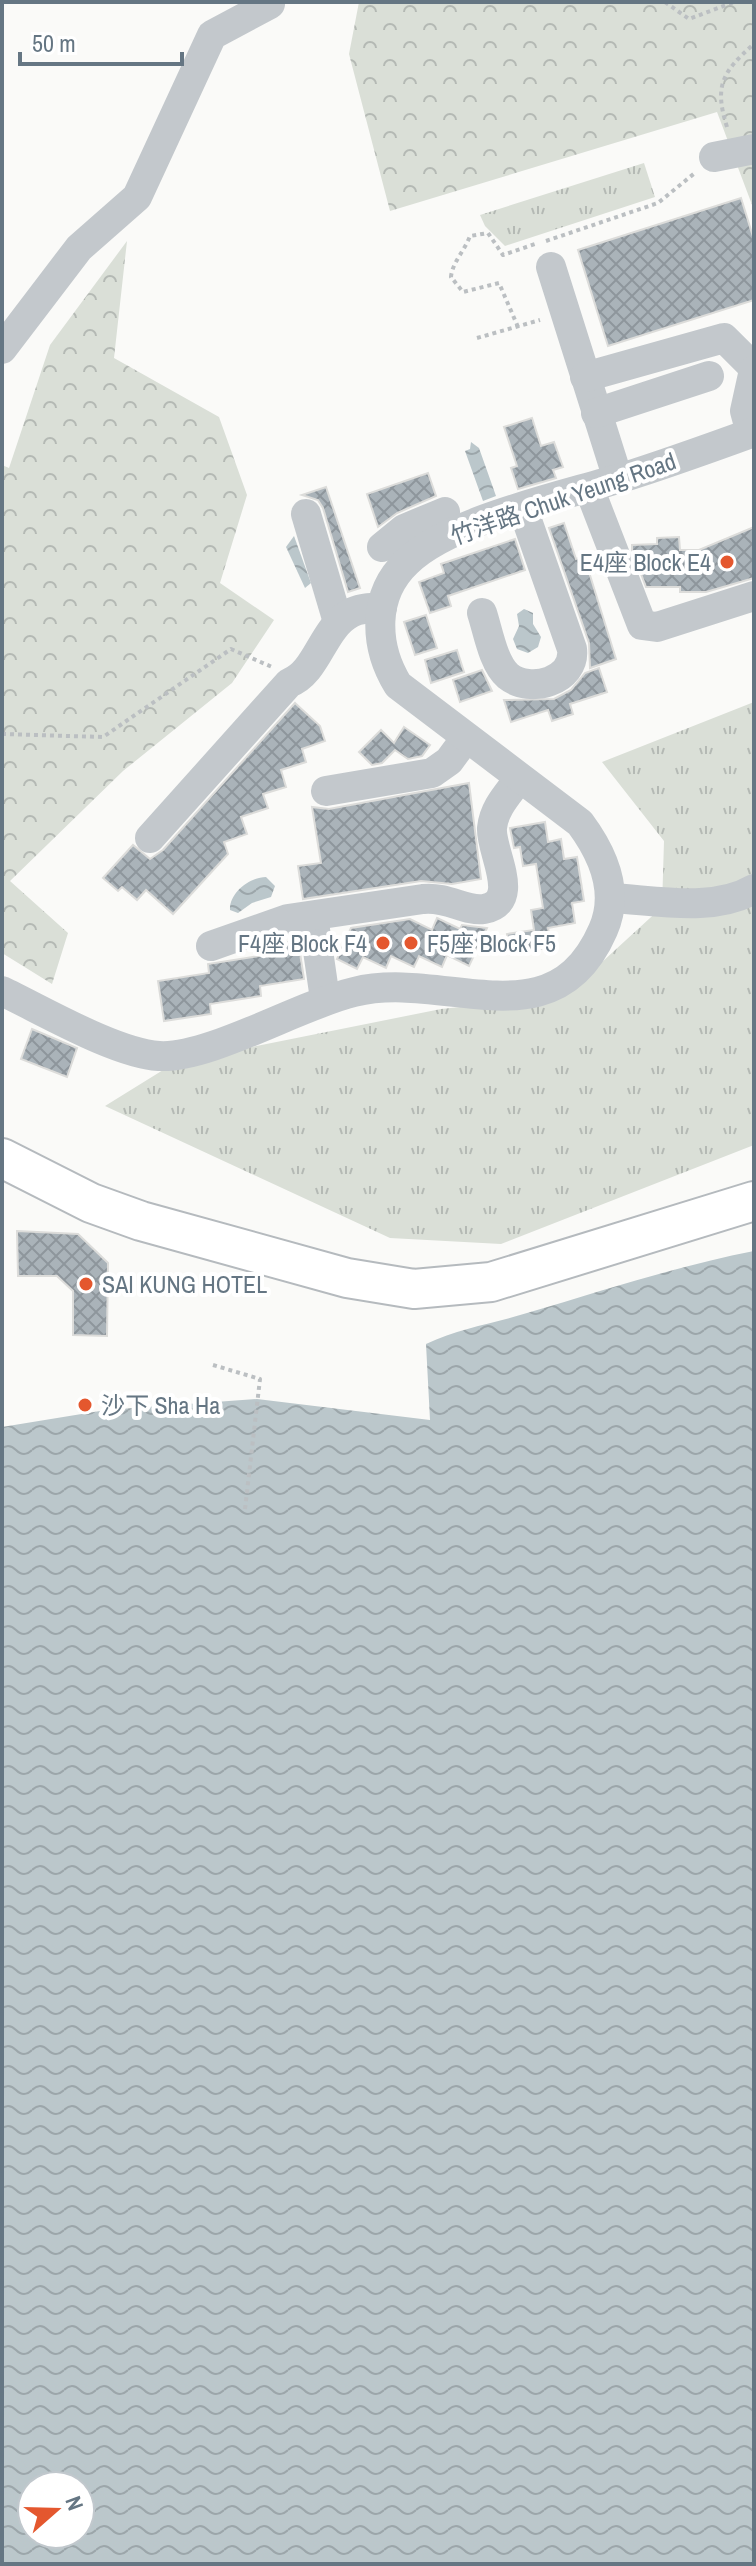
<svg xmlns="http://www.w3.org/2000/svg" width="756" height="2566" viewBox="0 0 756 2566" font-family="'Archivo Narrow','Noto Sans TC',sans-serif">
	<style>
		.grass { fill: url(#grass-tufts) }
		.forest { fill: url(#forest-crowns) }
		.water { fill: url(#water-waves); fill-rule: evenodd }
		.building { fill: url(#building-cross-hatch); stroke: #dcdcda; stroke-width: 2 }
		.lines { fill: none; stroke-linecap: round; stroke-linejoin: round }
		.major-casing { stroke: #b5babe; stroke-width: 42 }
		.path { stroke: #bbbfc2; stroke-width: 4; stroke-dasharray: 4 4; stroke-linecap: butt }
		.minor { stroke: #c3c8cc; stroke-width: 30 }
		.major { stroke: #fff; stroke-width: 38 }
		.poi-dot { fill: #e4572e; stroke: #fff; stroke-width: 3 }
		.labels { text-anchor: middle; dominant-baseline: central; stroke-width: 8; stroke-linejoin: round; paint-order: stroke }
		.street-label { font-size: 24px; fill: #657683; stroke: #fff }
		.poi-label { font-size: 24px; fill: #657683; stroke: #fff; text-anchor: start }
	</style>
	<defs>
		<pattern id="grass-tufts" width="24" height="20" patternUnits="userSpaceOnUse" patternTransform="scale(2)"><rect width="24" height="20" fill="#dadfd7"/><path d="M3 7l-1-3M5 7V3M7 7l1-3M15 17l-1-3M17 17v-4M19 17l1-3" fill="none" stroke="#b4b9b4"/></pattern>
		<pattern id="forest-crowns" width="20" height="18" patternUnits="userSpaceOnUse" patternTransform="scale(2)"><rect width="20" height="18" fill="#dadfd7"/><path d="M2 6a3 3 0 1 1 6 0M12 15a3 3 0 1 1 6 0" fill="none" stroke="#b4b9b4"/></pattern>
		<pattern id="water-waves" width="16" height="10" patternUnits="userSpaceOnUse" patternTransform="scale(2)"><rect width="16" height="10" fill="#bbc7cb"/><path d="M0 5q4-4 8 0t8 0" fill="none" stroke="#9ca6aa"/></pattern>
		<pattern id="building-cross-hatch" width="8" height="8" patternUnits="userSpaceOnUse" patternTransform="scale(2)"><rect width="8" height="8" fill="#aab3b9"/><path d="M0 0l8 8M0 8l8-8" fill="none" stroke="#8e969c"/></pattern>
	</defs>
	<rect width="100%" height="100%" fill="#fafaf8"/>
	<!-- grass -->
	<g class="grass">
		<polygon points="644,163 655,197 505,246 485,226 480,215"/>
		<polygon points="754,702 754,1145 501,1244 390,1238 105,1106 176,1062 441,1009 565,996 662,907 664,841 602,762"/>
	</g>
	<!-- forest -->
	<g class="forest">
		<polygon points="359,2 754,2 754,210 717,112 390,211 349,54"/>
		<polygon points="127,241 114,358 219,417 247,495 220,583 274,620 232,683 123,771 10,881 68,933 52,984 2,953 2,465 9,468 50,345"/>
	</g>
	<!-- water -->
	<g class="water">
		<polygon points="471,442 479,448 496,496 483,501 465,451 470,449"/>
		<polygon points="294,536 311,583 305,588 286,547"/>
		<polygon points="524,609 533,613 533,624 541,637 538,647 528,653 517,649 513,639 519,626 517,614"/>
		<path d="M266 877 275 886 271 897 252 903 238 913 230 910C229 893 250 877 266 877Z"/>
		<path d="M754 1251V2564H2V1427L106 1410 257 1399 430 1420 426 1344C459 1328 492 1324 527 1313 602 1291 677 1266 754 1251ZM80 2486V2534H32V2486Z"/>
	</g>
	<!-- building -->
	<g class="building">
		<polygon points="741,198 754,240 754,300 608,346 578,250"/>
		<polygon points="532,418 541,446 554,442 563,467 553,470 556,478 518,489 511,468 517,466 504,427"/>
		<polygon points="428,473 436,496 397,513 378,527 367,494"/>
		<polygon points="326,487 360,588 348,592 323,508 318,500 302,495"/>
		<polygon points="564,523 576,559 584,556 616,659 590,668 589,643 549,528"/>
		<polygon points="754,527 754,578 706,592 680,592 680,587 646,587 632,550 632,545 657,544 657,538 679,537 680,550 699,550"/>
		<polygon points="515,539 525,570 448,596 451,606 430,613 419,582 444,573 441,564"/>
		<polygon points="426,615 437,648 415,655 404,622"/>
		<polygon points="457,650 464,672 431,683 425,660"/>
		<polygon points="599,668 607,692 570,704 573,714 552,721 548,710 511,722 504,700 554,699 571,690 585,673"/>
		<polygon points="482,670 492,691 460,702 453,680"/>
		<polygon points="295,703 320,726 325,741 302,749 306,762 281,770 286,787 263,794 268,808 241,817 247,834 224,842 228,854 173,914 146,890 137,900 122,887 118,891 103,878 133,845 150,859 163,850"/>
		<polygon points="404,727 430,745 422,756 408,759 395,750 382,763 372,765 359,752 381,730 394,743"/>
		<polygon points="469,783 481,879 452,884 421,881 303,899 298,866 321,863 312,807 329,809"/>
		<polygon points="545,822 548,842 561,839 564,859 577,857 584,901 572,903 575,923 548,928 552,947 510,954 507,934 534,930 531,910 543,908 536,864 523,866 520,847 514,848 510,828"/>
		<polygon points="437,918 460,929 462,925 487,928 469,966 447,955 442,967 419,956 414,967 391,956 386,968 363,957 357,969 337,959 351,928 410,919 432,930"/>
		<polygon points="298,940 304,979 260,986 261,996 210,1004 211,1014 164,1021 158,981 209,973 208,964 259,956 258,949"/>
		<polygon points="32,1029 77,1048 67,1077 21,1059"/>
		<polygon points="17,1231 78,1234 108,1263 107,1336 73,1335 73,1291 57,1276 18,1276"/>
	</g>
	<g class="lines">
		<!-- major casing -->
		<g class="major-casing">
			<polyline id="major" points="2,1158 91,1203 141,1221 347,1278 414,1289 491,1282 754,1201"/>
		</g>
		<!-- path -->
		<g class="path">
			<polyline points="665,2 689,19 734,2"/>
			<path d="M727 127C714 86 722 72 754 44"/>
			<polyline points="546,241 658,203 696,172"/>
			<path d="M518 327 499 283 463 292 451 277C452 263 465 250 470 236L488 233 503 255 538 243"/>
			<polyline points="477,338 540,320"/>
			<polyline points="2,734 103,737 231,649 272,667"/>
			<polyline points="213,1365 260,1379 245,1509"/>
		</g>
		<!-- minor -->
		<g class="minor">
			<polyline points="714,157 754,149"/>
			<polyline points="551,267 618,479"/>
			<polyline points="2,349 79,248 137,197 212,35 270,4"/>
			<polyline points="585,377 724,338 754,368"/>
			<polyline points="596,413 709,376"/>
			<polyline points="751,433 745,411 754,370"/>
			<polyline points="589,488 642,625 657,627 754,596"/>
			<polyline points="306,514 338,622"/>
			<polyline points="382,547 404,529 445,512"/>
			<path d="M482 613C488 631 493 663 508 676 530 694 576 681 572 649L523 509"/>
			<polyline points="326,791 432,773 449,761 466,738"/>
			<path d="M150 838 289 683C318 672 322 628 351 613 359 608 372 608 382 607"/>
			<path d="M610 898C655 900 713 913 754 889"/>
			<polyline points="313,916 325,999"/>
			<path d="M211 946 288 919 423 899C447 896 466 912 484 909 523 902 490 851 492 828 494 808 508 794 519 779"/>
			<path d="M2 991C44 1011 115 1053 159 1056 209 1059 299 1005 354 992 445 969 553 1045 603 930 620 892 603 854 580 823L398 685C374 646 372 595 407 562 450 520 563 496 621 478 666 464 710 448 754 432"/>
		</g>
		<!-- major -->
		<use href="#major" class="major"/>
	</g>
	<!-- markers -->
	<g class="poi-dot">
		<circle cx="727" cy="562" r="8"/>
		<circle cx="383" cy="943" r="8"/>
		<circle cx="411" cy="943" r="8"/>
		<circle cx="86" cy="1284" r="8"/>
		<circle cx="85" cy="1405" r="8"/>
	</g>
	<g class="labels">
		<!-- street labels -->
		<g class="street-label">
			<text transform="translate(563 498) rotate(-19)">竹洋路 Chuk Yeung Road</text>
		</g>
		<!-- poi labels -->
		<g class="poi-label">
			<text x="711" y="562" text-anchor="end">E4座 Block E4</text>
			<text x="367" y="943" text-anchor="end">F4座 Block F4</text>
			<text x="427" y="943">F5座 Block F5</text>
			<text x="102" y="1284">SAI KUNG HOTEL</text>
			<text x="101" y="1405">沙下 Sha Ha</text>
		</g>
	</g>
	<!-- border -->
	<rect width="756" height="2566" fill="none" stroke="#657683" stroke-width="8"/>
	<!-- north arrow -->
	<g transform="translate(56 2510) rotate(70)"><circle r="38" fill="#ffffff" stroke="#c1c8cd" stroke-width="2"/>
	<path d="M0-6L14 30L0 20L-14 30Z" fill="#e4572e"/>
	<text y="-12" font-size="22" font-weight="bold" text-anchor="middle" fill="#657683">N</text>
	</g>
	<!-- scale -->
	<path d="M20 52v12h162v-12" fill="none" stroke="#657683" stroke-width="4"/>
	<text x="32" y="52" font-size="24" fill="#657683" stroke="#ffffff" stroke-width="6" paint-order="stroke">50 m</text>
</svg>
